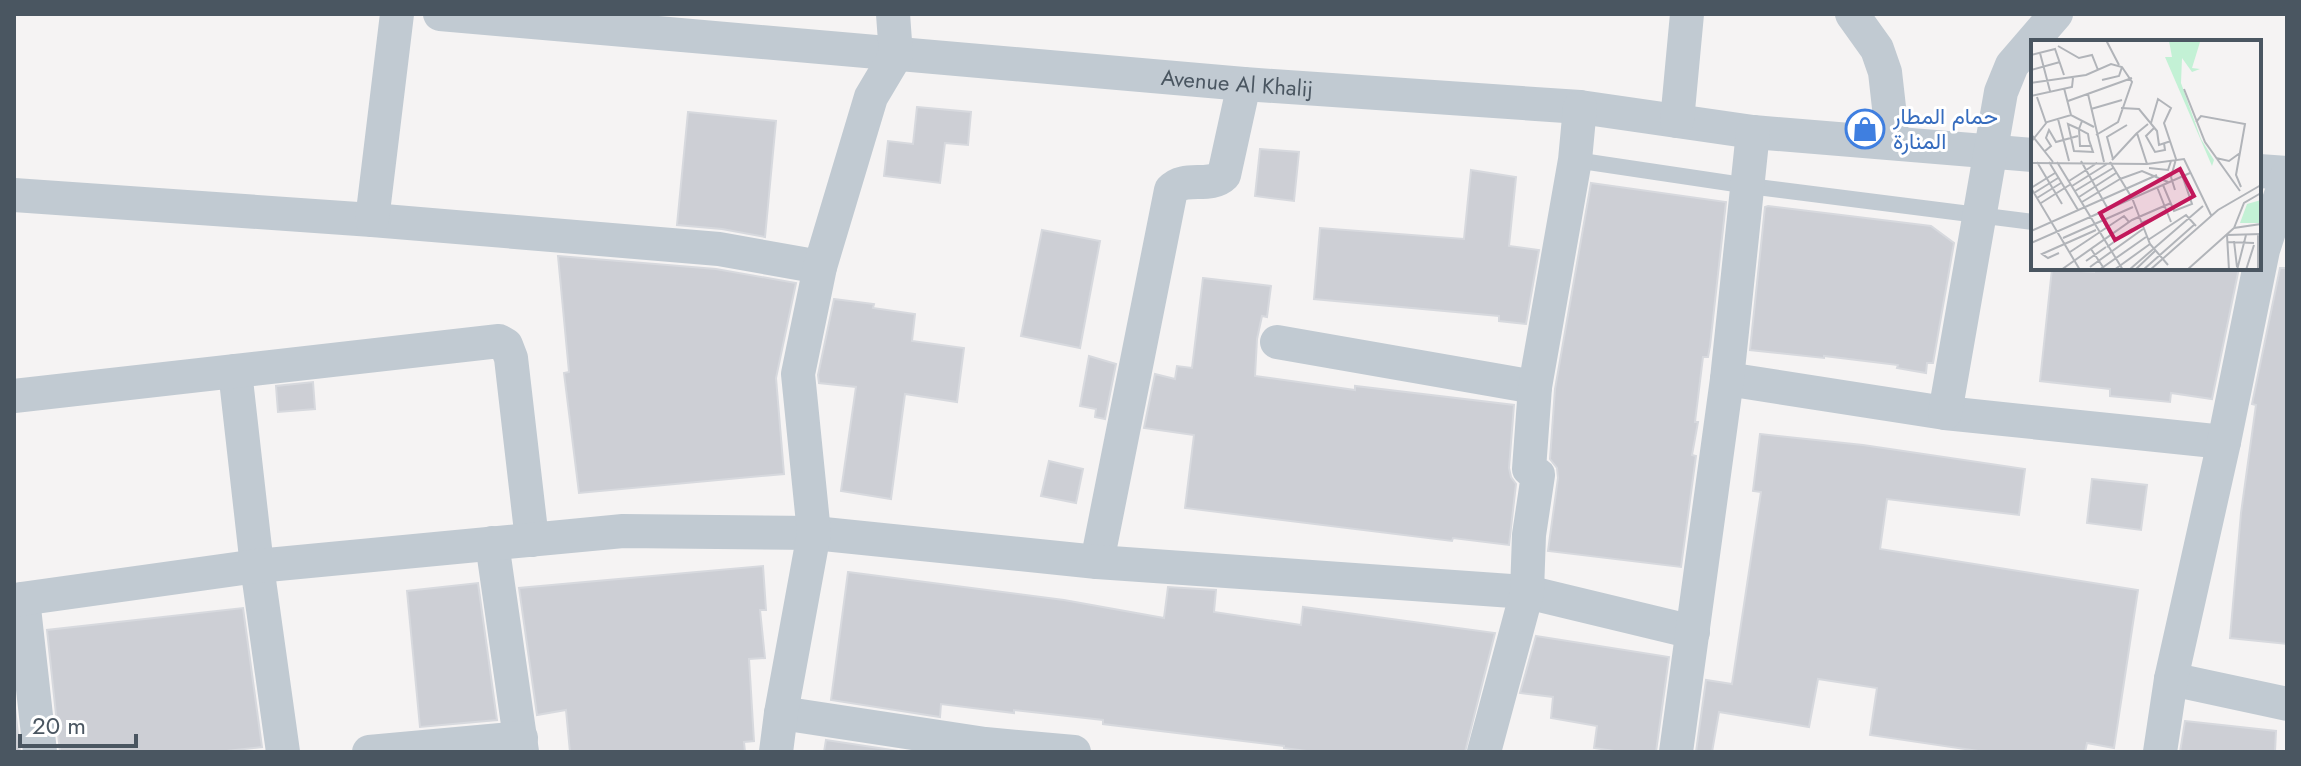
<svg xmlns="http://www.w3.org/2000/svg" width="2301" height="766" viewBox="0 0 2301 766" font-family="Jost,Vazirmatn,sans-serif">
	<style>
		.building { fill: #cdcfd5; stroke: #d7d9de; stroke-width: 2 }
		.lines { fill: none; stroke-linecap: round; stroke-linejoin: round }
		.service { stroke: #c1cad2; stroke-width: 16 }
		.minor { stroke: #c1cad2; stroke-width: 34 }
		.labels { text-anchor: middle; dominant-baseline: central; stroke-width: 6; stroke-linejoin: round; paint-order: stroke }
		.street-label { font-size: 22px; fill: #4a5661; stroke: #fff }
		.shop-label { font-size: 22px; fill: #366cbe; stroke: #fff; text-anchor: start }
		.inset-road { fill: none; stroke: #b1b4b9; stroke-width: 2 }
		.view { fill: #c2185b; fill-opacity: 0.15; stroke: #c2185b; stroke-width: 4 }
		.inset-edge { fill: none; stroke: #4a5661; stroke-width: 4 }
	</style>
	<rect width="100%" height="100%" fill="#f5f3f3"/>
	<!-- building -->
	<g class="building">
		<polygon points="917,107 971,112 968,145 945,143 940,183 884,176 888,141 913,144"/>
		<polygon points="688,112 776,121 765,237 722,229 677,225"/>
		<polygon points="1260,149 1299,152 1294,201 1255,196"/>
		<polygon points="1471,170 1516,177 1509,246 1539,250 1526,324 1499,321 1499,316 1314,299 1320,228 1464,239"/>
		<polygon points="1591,183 1726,202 1710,346 1708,357 1703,357 1695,422 1698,422 1692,455 1696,456 1681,567 1548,551 1558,478 1557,468 1550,459 1555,389"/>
		<polygon points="1768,206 1931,226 1954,243 1933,363 1927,363 1926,373 1897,368 1898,365 1824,356 1824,358 1750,350 1765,207"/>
		<polygon points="1042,230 1100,241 1080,348 1021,336"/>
		<polygon points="558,256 716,269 796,283 776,378 784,474 579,493 564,373 569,372"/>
		<polygon points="2094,268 2239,268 2212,399 2171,393 2170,402 2110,396 2110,389 2040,381 2052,269 2094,272"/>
		<polygon points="2280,268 2287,268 2287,644 2230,638 2241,513 2256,405 2252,404"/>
		<polygon points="1203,278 1271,286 1267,317 1262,316 1257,339 1255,376 1355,390 1355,386 1514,405 1509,468 1511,477 1516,484 1509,545 1453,538 1452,541 1185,508 1194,435 1144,428 1155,374 1175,379 1177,366 1192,368"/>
		<polygon points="834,299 874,304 873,308 915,314 912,341 964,348 957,402 905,394 891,499 841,491 856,387 819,383 818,375"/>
		<polygon points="1089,356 1116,364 1105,419 1095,417 1096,409 1080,406"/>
		<polygon points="313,382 315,409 278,412 276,386"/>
		<polygon points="1760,434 1863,445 2025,469 2019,515 1887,499 1880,549 2138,590 2114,748 2087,743 2085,752 1985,752 1870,735 1877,688 1818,679 1809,727 1719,712 1712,752 1696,752 1706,680 1732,684 1761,492 1753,491"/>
		<polygon points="1049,461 1083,469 1076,503 1041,496"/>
		<polygon points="2092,479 2147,485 2141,530 2087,523"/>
		<polygon points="763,566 766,610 760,610 765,658 749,659 754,741 744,742 745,752 570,752 566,710 537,715 519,588"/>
		<polygon points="848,572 1064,600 1164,618 1168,587 1216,590 1214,612 1301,625 1303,607 1495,633 1465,752 1314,752 1284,748 1284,746 1103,724 1103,720 1014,710 1014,713 941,704 940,717 831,700"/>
		<polygon points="478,583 497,720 420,727 407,591"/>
		<polygon points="243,608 262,747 217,752 60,752 47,630"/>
		<polygon points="1536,636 1669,657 1656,752 1621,752 1594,748 1597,726 1551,718 1553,697 1520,693"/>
		<polygon points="14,699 20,752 14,752"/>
		<polygon points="2185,721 2276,731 2275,752 2180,752"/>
		<polygon points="826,740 905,752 824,752"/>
	</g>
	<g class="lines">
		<!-- service -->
		<polyline class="service" points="1575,160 1749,186 2033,222"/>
		<!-- minor -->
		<g class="minor">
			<path id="s1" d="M440 14 1244 84 1580 107 1753 132 2033 155"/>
			<polyline points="1852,14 1877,49 1885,72 1893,143"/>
			<polyline points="1677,121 1687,14"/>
			<polyline points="2259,171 2287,173"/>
			<polyline points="14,195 372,220 719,249 820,267"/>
			<polyline points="372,220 397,14"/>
			<polyline points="1277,342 1535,387"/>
			<polyline points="235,371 257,566 283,752"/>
			<polyline points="1727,379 1945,413 2224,442"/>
			<polyline points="14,396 499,341 506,345 511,358 532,540"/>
			<polyline points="1945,413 2001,92 2012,65 2056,14"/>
			<polyline points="492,543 522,752"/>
			<path d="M1097 562 1171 190C1184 175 1210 189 1224 175L1244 84"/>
			<polyline points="23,599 40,752"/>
			<polyline points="14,600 257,566 623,531 814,533 1097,562 1527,592 1693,632"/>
			<polyline points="2171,679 2287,704"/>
			<polyline points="781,713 985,744 1074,752"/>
			<polyline points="369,752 521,738"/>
			<polyline points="776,752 781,713 814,533 798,374 820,267 871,97 896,55 893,14"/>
			<polyline points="1484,752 1527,592 1529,535 1538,475 1529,469 1535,387 1575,160 1580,107"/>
			<polyline points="1676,752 1727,379 1753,132"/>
			<polyline points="2160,752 2171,679 2224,442 2263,250 2287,176"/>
		</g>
	</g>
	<!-- icons -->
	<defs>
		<g id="shop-ring" transform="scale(2)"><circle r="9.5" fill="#fff" stroke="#3f7fe0" stroke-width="1.5"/><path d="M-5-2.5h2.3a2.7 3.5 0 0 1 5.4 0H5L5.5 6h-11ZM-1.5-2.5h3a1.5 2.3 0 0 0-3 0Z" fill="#3f7fe0"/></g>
	</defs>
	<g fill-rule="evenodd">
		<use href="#shop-ring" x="1865" y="129"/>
	</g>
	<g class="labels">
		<!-- street labels -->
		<g class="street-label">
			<text stroke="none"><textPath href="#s1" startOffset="800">Avenue Al Khalij</textPath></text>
		</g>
		<!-- shop labels -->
		<g class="shop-label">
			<text x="1893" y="116">حمام المطار<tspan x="1893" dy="25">المنارة</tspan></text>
		</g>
	</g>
	<!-- overview -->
	<g transform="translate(2031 40)">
		<rect width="230" height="230" fill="#f5f3f3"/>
		<path d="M138 1 169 2 161 28 169 29 161 32 151 18 150 43 170 99 183 120 181 126 134 17H141ZM230 160V183H209L216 164Z" fill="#c3f1d5"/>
		<path class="inset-road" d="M75 0 88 25M27 6 48 18 61 15 67 30M9 13 19 51M0 15 24 9 33 35M0 30 29 22M71 40 88 36 91 27M0 43 55 35 80 24 91 27 101 42 87 82 65 95M33 48 40 75M153 49 174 102 209 151M57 54 73 122M0 56 41 47 42 38M6 57 15 83M37 61 101 38M90 68 108 69 126 91 128 105 140 101M60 69 91 60M27 79 38 121M51 81 48 89 57 94 58 100 62 112 43 111 37 84 48 89 49 106H61M165 82 170 76 214 84 205 135 210 147M120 83 127 59 140 68 133 83 145 119 140 137 144 150M123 88 115 96 124 112 134 110 133 103M0 94 22 122M0 102 16 82 40 75 63 87M14 111 20 106 15 98 18 90 25 102 47 96M185 118 198 121 209 113M82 119 76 97 96 85M81 120 106 93M50 121 77 169M6 122 31 164M18 122 47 170M26 122 92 230M79 122 101 158 119 204 137 225M0 123 116 124 153 119 180 175M116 124 106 93 117 84M118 128 137 130 140 121M24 133 0 148 49 230M89 139 111 131 137 142M38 141 66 123M132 145 143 171 161 164 151 135M41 146 76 124M126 147 140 182M44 151 82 128M3 153 27 138M48 157 85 133M6 158 30 143M51 162 89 139M10 163 40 144M68 173 80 195M110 183 135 173M203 188 213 163 230 153M0 191 126 135M196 195 230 194M196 195 198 230M32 198 102 167M117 200 155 175 165 186M203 201 206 227M197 202 223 203M0 203 159 133M76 207 101 189M60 209 74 230M39 212 93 176 98 182M28 213 17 218 11 214 65 190M55 221 75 207M59 227 112 189M30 230 101 180 140 163M68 230 115 197M83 230 119 204M98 230 172 166M104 230 124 211M112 230 164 184M119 230 187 170 230 145M156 230 203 188 230 184M206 230 215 195M215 230 223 205M227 230V194"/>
		<path class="view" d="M149 129 163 156 84 200 69 173Z"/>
		<rect width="230" height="230" class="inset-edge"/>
	</g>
	<!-- border -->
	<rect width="2301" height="766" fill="none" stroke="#4a5661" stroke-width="32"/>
	<!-- scale -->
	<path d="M20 734v12h116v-12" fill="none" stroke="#4a5661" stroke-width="4"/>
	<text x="32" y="734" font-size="24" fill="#4a5661" stroke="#ffffff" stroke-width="6" paint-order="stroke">20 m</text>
</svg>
